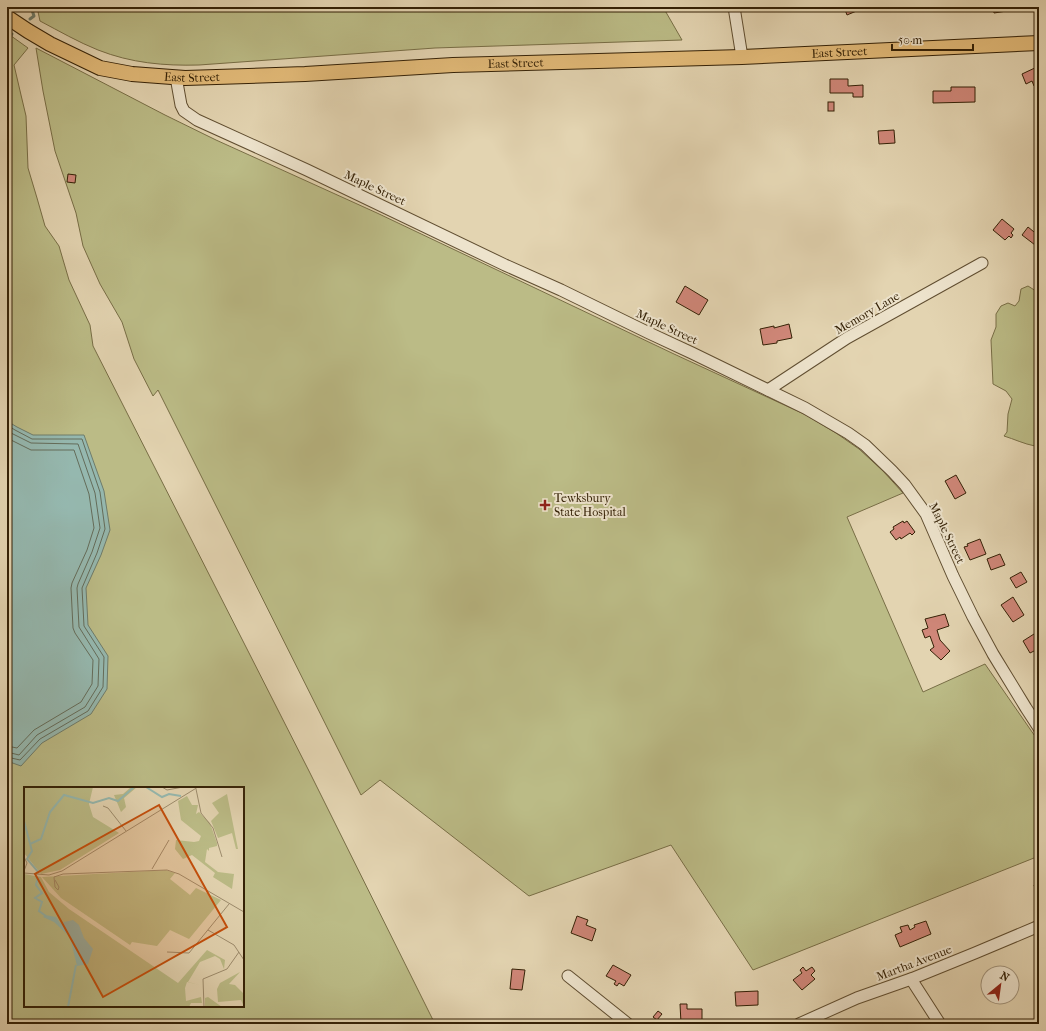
<svg xmlns="http://www.w3.org/2000/svg" width="1046" height="1031" viewBox="0 0 1046 1031" font-family="'IM FELL French Canon',serif">
	<style>
		.green { fill: #bbbb86; stroke: #786e46; fill-rule: evenodd }
		.water { fill: #95b8af; stroke: #6e7c6b }
		.lines { fill: none; stroke-linecap: round; stroke-linejoin: round }
		.shore { stroke: #646c5a; stroke-width: 1 }
		.stream { stroke: #6e7c6b; stroke-width: 3 }
		.building { fill: #d08779; stroke: #342106 }
		.minor-casing { stroke: #604e31; stroke-width: 13 }
		.major-casing { stroke: #342106; stroke-width: 16 }
		.minor { stroke: #ede3cc; stroke-width: 11 }
		.major { stroke: #e2ba78; stroke-width: 14 }
		.poi-dot { fill: #8f2418; stroke: #ede3cc; stroke-width: 1.5 }
		.labels { text-anchor: middle; dominant-baseline: central; stroke-width: 4; stroke-linejoin: round; paint-order: stroke }
		.street-label { font-size: 12px; fill: #342106; stroke: #ede3cc }
		.poi-label { font-size: 12px; fill: #342106; stroke: #ede3cc; text-anchor: start }
		.inset-river { fill: none; stroke: #95b8af; stroke-width: 2 }
		.inset-road { fill: none; stroke: #9d8c6d; stroke-width: 1 }
		.view { fill: #c44e0b; fill-opacity: 0.15; stroke: #c44e0b; stroke-width: 2 }
		.inset-edge { fill: none; stroke: #342106; stroke-width: 2 }
	</style>
	<rect width="100%" height="100%" fill="#e3d4b1"/>
	<filter id="stains"><feTurbulence type="fractalNoise" baseFrequency=".005" numOctaves="4"/><feColorMatrix values="0 0 0 0 .2 0 0 0 0 .09 0 0 0 0 .02 0 0 0 .5 -.17"/></filter>
	<radialGradient id="worn" r=".72"><stop offset=".6" stop-color="#630" stop-opacity="0"/><stop offset="1" stop-color="#630" stop-opacity=".3"/></radialGradient>
	<!-- green -->
	<g class="green">
		<path d="M37 7H663L682 40 435 48 199 65C164 66 131 63 98 50 78 42 59 31 40 21Z"/>
		<path d="M7 33 28 48 14 65 21 95 26 116 28 168 37 198 45 226 59 246 69 280 90 325 93 346 309 771 435 1024H7ZM25 788H243V1006H25Z"/>
		<polygon points="36,48 165,115 216,140 377,213 674,354 806,415 836,433 859,449 883,471 903,493 847,517 923,692 985,664 1039,742 1039,856 753,970 671,845 529,896 380,780 361,795 158,390 153,396 134,359 122,322 100,284 83,246 76,213 55,151 43,91"/>
		<path d="M1028 286 1039 293V440L1035 446C1024 444 1014 439 1004 436L1007 432 1008 414 1012 399 1006 391 993 384 991 340 996 327V314L1001 306 1008 303 1015 306 1019 301 1021 289Z"/>
	</g>
	<!-- water -->
	<polygon class="water" points="7,421 17,427 33,435 84,435 104,491 110,530 101,555 86,588 88,625 108,656 107,689 91,714 42,743 21,766 7,761"/>
	<g class="lines">
		<!-- shore -->
		<g class="shore">
			<polyline points="7,425 15,430 32,439 82,439 100,492 105,529 97,553 82,588 84,626 104,657 103,687 88,711 40,739 20,760 7,757"/>
			<polyline points="7,431 31,443 78,444 95,493 100,528 92,552 78,584 77,588 79,627 99,659 98,686 85,707 37,735 19,755 7,752"/>
			<polyline points="7,438 31,450 74,450 89,494 94,528 87,550 72,583 71,588 73,628 75,633 93,660 92,684 81,702 34,730 17,748 7,746"/>
		</g>
		<!-- stream -->
		<g class="stream">
			<polyline points="30,19 34,16 31,7"/>
			<polyline points="7,40 12,34"/>
		</g>
	</g>
	<!-- building -->
	<g class="building">
		<polygon points="844,7 866,7 847,15"/>
		<polygon points="993,7 1013,7 1013,10 994,13"/>
		<polygon points="1039,66 1039,78 1036,79 1038,84 1034,86 1032,81 1026,84 1022,74"/>
		<polygon points="830,79 848,79 848,86 863,85 863,97 853,97 853,93 830,93"/>
		<polygon points="951,87 975,87 975,102 933,103 933,91 951,91"/>
		<rect x="828" y="102" width="6" height="9"/>
		<polygon points="894,130 895,143 879,144 878,131"/>
		<polygon points="68,174 76,175 75,183 67,182"/>
		<polygon points="1002,219 1014,229 1011,233 1013,235 1011,238 1009,236 1005,240 993,230"/>
		<polygon points="1028,227 1039,236 1039,248 1022,235"/>
		<polygon points="685,286 708,300 699,315 676,302"/>
		<polygon points="789,324 792,338 777,341 777,343 763,345 760,329 774,326 774,328"/>
		<polygon points="956,475 966,493 955,499 945,481"/>
		<polygon points="903,521 904,523 907,521 915,532 912,535 910,533 901,539 900,537 896,540 890,532 894,529 893,527"/>
		<polygon points="980,539 986,554 970,560 964,547 968,546 967,544"/>
		<polygon points="1000,554 1005,565 991,570 987,559"/>
		<polygon points="1021,572 1027,582 1016,588 1010,578"/>
		<polygon points="1013,597 1024,615 1013,622 1001,605"/>
		<polygon points="945,614 949,626 937,630 940,640 950,651 941,660 930,650 934,647 930,636 925,638 922,630 928,628 925,619"/>
		<polygon points="1034,634 1039,642 1039,659 1034,651 1030,653 1023,641"/>
		<polygon points="1039,883 1039,898 1038,898 1034,885"/>
		<polygon points="577,916 588,920 586,925 596,929 592,941 571,933"/>
		<polygon points="926,921 931,934 900,947 895,935 902,932 900,927 908,925 910,930 915,927 914,925"/>
		<polygon points="613,965 631,975 624,986 619,983 617,986 614,984 616,981 606,976"/>
		<polygon points="803,967 806,971 812,967 815,971 811,975 815,979 802,990 793,980 802,973 800,970"/>
		<polygon points="512,969 525,970 522,990 510,989"/>
		<polygon points="758,991 758,1005 736,1006 735,992"/>
		<polygon points="680,1004 687,1004 687,1009 702,1009 702,1022 681,1023"/>
		<polygon points="658,1011 662,1014 657,1020 653,1017"/>
	</g>
	<g class="lines">
		<!-- minor casing -->
		<g class="minor-casing">
			<g id="minor">
				<polyline points="734,7 742,57"/>
				<polyline points="176,77 181,105 184,111 197,120 307,170 505,265 561,290 649,333 692,353 805,408 848,433 865,445 892,471 905,485 926,514 953,576 973,617 993,654 1026,708 1039,728"/>
				<polyline points="768,390 847,338 982,263"/>
				<polyline points="568,976 628,1024"/>
				<polyline points="911,979 940,1024"/>
				<polyline points="799,1024 857,998 911,979 975,953 1039,926"/>
			</g>
		</g>
		<!-- major casing -->
		<g class="major-casing">
			<g id="major">
				<path id="s1" d="M7 17 28 31 50 44 100 68 132 74 185 78 305 74 453 65 742 57 1039 43"/>
			</g>
		</g>
		<!-- minor -->
		<use href="#minor" class="minor"/>
		<!-- major -->
		<use href="#major" class="major"/>
	</g>
	<!-- markers -->
	<path class="poi-dot" d="M543 499h4v4h4v4h-4v4h-4v-4h-4v-4h4z"/>
	<g class="labels">
		<!-- street labels -->
		<g class="street-label">
			<text stroke="none"><textPath href="#s1" startOffset="847">East Street</textPath></text>
			<text stroke="none"><textPath href="#s1" startOffset="523">East Street</textPath></text>
			<text stroke="none"><textPath href="#s1" startOffset="199">East Street</textPath></text>
			<text transform="translate(375 188) rotate(25)">Maple Street</text>
			<text transform="translate(867 313) rotate(-30)">Memory Lane</text>
			<text transform="translate(667 327) rotate(25)">Maple Street</text>
			<text transform="translate(947 533) rotate(64)">Maple Street</text>
			<text transform="translate(914 963) rotate(-21)">Martha Avenue</text>
		</g>
		<!-- poi labels -->
		<g class="poi-label">
			<text x="554" y="498">Tewksbury<tspan x="554" dy="14">State Hospital</tspan></text>
		</g>
	</g>
	<!-- overview -->
	<g transform="translate(24 787)">
		<rect width="220" height="220" fill="#e3d4b1"/>
		<path d="M0 0H69L65 17 69 30 95 46 36 83 17 87 0 66ZM107 0H113L100 11 102 20 97 25 90 8 99 7ZM203 7 214 62H212L208 46 194 51 187 34 195 26 188 16ZM163 9 168 18H174L172 27 175 25 186 36 193 56V59L185 61V64L183 62 181 75 194 85 210 87 208 102 189 90 191 86 168 68 159 72 151 62 152 53 170 55 175 54 177 49 157 33 154 14ZM142 83 151 86 146 92 166 108 172 101 197 113 165 152 146 143 133 159 108 155 106 158 37 111 18 90ZM0 87 17 90 25 105 45 122 154 196 183 163 201 173 200 182 196 172 191 169 176 175 164 195 176 198 163 195 161 201 162 214 177 210 178 216H167L165 220H0ZM216 185 205 197 211 198 220 207V220L217 213 194 215 193 202 196 196ZM184 210 198 220H181V211Z" fill="#bbbb86"/>
		<path d="M21 128 32 130 36 136 49 133 55 138 60 151 69 162 64 177 53 179 46 150 30 135 19 130Z" fill="#95b8af"/>
		<path class="inset-river" d="M122 0 138 10 145 7 157 9M0 34 8 64 3 72 15 86M6 57 17 52 26 25 40 8 69 16 85 11 94 14 110 0M14 90 12 98 18 106 11 111 18 115 15 124 22 129M44 220 52 178"/>
		<path class="inset-road" d="M138 0 143 3 159 0M172 2 177 26 189 41 198 70M79 19 84 21 102 44M0 70 3 76 0 84M128 82 145 53M0 86 25 88 38 84 174 0M31 93 35 100 34 103 31 100 30 90 39 87 143 83 155 87 220 125M184 143 210 158 220 173M143 165 165 166 205 117M180 220 179 192 203 182 215 165"/>
		<path class="view" d="M135 18 203 140 79 210 11 87Z"/>
		<rect width="220" height="220" class="inset-edge"/>
	</g>
	<!-- margin -->
	<rect width="1046" height="1031" fill="none" stroke="#e3d4b1" stroke-width="24"/>
	<rect x="8" y="8" width="1030" height="1015" fill="none" stroke="#342106" stroke-width="2"/>
	<rect x="12" y="12" width="1022" height="1007" fill="none" stroke="#342106"/>
	<!-- north arrow -->
	<g transform="translate(1000 985) rotate(29)"><circle r="19" fill="#ede3cc" stroke="#a3957d"/>
	<path d="M0-3L7 15L0 10L-7 15Z" fill="#8f2418"/>
	<text y="-6" font-size="11" font-weight="bold" text-anchor="middle" fill="#342106">N</text>
	</g>
	<!-- scale -->
	<path d="M892 44v6h81v-6" fill="none" stroke="#342106" stroke-width="2"/>
	<text x="898" y="44" font-size="12" fill="#342106" stroke="#ede3cc" stroke-width="3" paint-order="stroke">50 m</text>
	<rect width="100%" height="100%" filter="url(#stains)"/>
	<rect width="100%" height="100%" fill="url(#worn)"/>
</svg>
